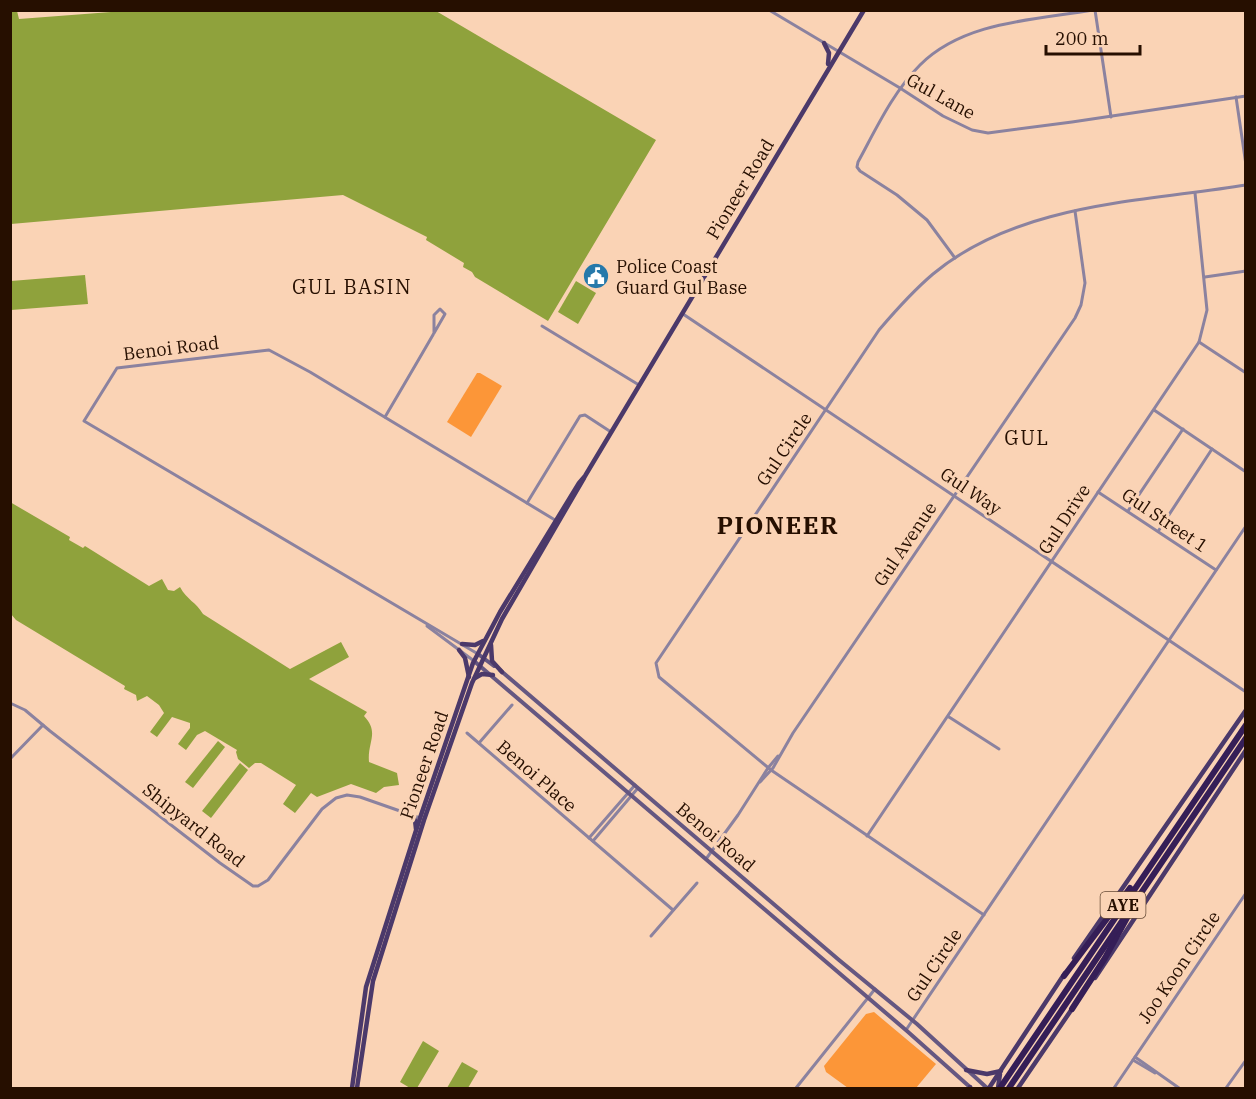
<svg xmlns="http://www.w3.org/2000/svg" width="1256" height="1099" viewBox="0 0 1256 1099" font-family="'IBM Plex Serif',serif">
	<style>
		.green { fill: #fc9638 }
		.water { fill: #8fa23c }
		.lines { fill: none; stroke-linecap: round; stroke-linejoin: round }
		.street { stroke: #8b829f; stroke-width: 3 }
		.secondary { stroke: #655781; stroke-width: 4 }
		.primary { stroke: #4b396a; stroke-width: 4.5 }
		.highway { stroke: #351e57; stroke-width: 6 }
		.labels { text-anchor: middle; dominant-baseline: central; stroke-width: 6; stroke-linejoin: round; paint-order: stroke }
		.shield { fill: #fad3b5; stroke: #664a36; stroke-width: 1.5 }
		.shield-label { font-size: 16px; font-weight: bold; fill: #260f00 }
		.street-label { font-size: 18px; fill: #260f00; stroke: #fad3b5 }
		.poi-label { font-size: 18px; fill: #260f00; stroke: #fad3b5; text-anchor: start }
		.neighbourhood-label { font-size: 20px; letter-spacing: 1.5px; fill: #260f00; stroke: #fad3b5 }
		.district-label { font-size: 24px; font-weight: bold; letter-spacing: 1.5px; fill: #260f00; stroke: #fad3b5 }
	</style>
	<rect width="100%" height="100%" fill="#fad3b5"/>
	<!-- green -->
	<g class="green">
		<polygon points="480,373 502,386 471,437 447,422 477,373"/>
		<polygon points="874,1012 936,1064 916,1088 848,1088 826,1072 824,1066 866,1014"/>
	</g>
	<!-- water -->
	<g class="water">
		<polygon points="124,11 436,11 656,140 548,321 475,277 472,272 463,267 464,263 426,240 427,237 343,195 11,224 11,11 17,11 19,19"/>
		<polygon points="85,275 88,304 11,310 11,281"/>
		<polygon points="576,281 596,293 578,324 558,312"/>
		<path d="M10 502 70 537 69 540 83 548 85 546 149 586 162 579 168 590 174 591 180 587C187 600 196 602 203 614L290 669 341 642 349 657 309 679 367 712 364 716C380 733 367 742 369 762L397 773 399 785 384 787 376 793 351 784 317 797 311 793 295 813 283 804 296 785 261 763H255L249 768 238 759 236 752 237 750 205 731 197 735 186 750 178 744 190 728V723L172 717 157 737 150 732 164 713 159 705 147 696 137 701 136 695 124 689 125 686 16 620 11 614Z"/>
		<polygon points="218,741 225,747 193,788 185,782"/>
		<polygon points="240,763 248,770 211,818 202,811"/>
		<polygon points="423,1041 439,1051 417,1088 410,1088 400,1082"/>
		<polygon points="462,1062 478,1071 468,1088 447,1088"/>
	</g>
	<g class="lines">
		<!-- street -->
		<g class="street">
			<polyline points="769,10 900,88 943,116 972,130 988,133 1072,122 1246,96"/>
			<polyline points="1095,10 1111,117"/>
			<polyline points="1236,97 1246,165"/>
			<path d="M955 258 927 220 897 195 860 171 857 167 858 162C876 129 893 92 920 65 964 21 1035 20 1093 10"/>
			<polyline points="1205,277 1246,271"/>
			<polyline points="683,314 1246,692"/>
			<polyline points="542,326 639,385"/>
			<polyline points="1199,342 1246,373"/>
			<polyline points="1154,410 1246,472"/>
			<path d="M385 417C405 383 425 349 445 314L440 309 434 315V333"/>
			<polyline points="1098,492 1216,570"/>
			<polyline points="527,503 580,416 585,415 611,432"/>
			<polyline points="1128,511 1183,429"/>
			<polyline points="1159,530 1212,449"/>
			<polyline points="427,626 474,661"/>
			<polyline points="478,654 84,421 117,368 269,350 310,372 555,520"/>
			<polyline points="10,703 25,710 50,731 220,863 253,886 258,886 268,880 322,809 336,798 347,795 360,797 420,818"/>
			<polyline points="949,717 999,749"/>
			<polyline points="467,733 673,910"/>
			<polyline points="479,743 512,705"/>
			<polyline points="10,759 43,725"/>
			<polyline points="760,782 773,768 793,733 1075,318 1081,305 1085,283 1075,211"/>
			<polyline points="867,836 1199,342 1207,310 1195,193"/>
			<polyline points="589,838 635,785"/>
			<polyline points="593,841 638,788"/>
			<polyline points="706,859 738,815 768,768 778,756"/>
			<path d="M984 915 771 770 659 677 656 663 879 330C896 310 913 291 933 274 1018 203 1141 202 1246 185"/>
			<polyline points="651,936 697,883"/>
			<polyline points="906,1030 1246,526"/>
			<polyline points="1135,1057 1179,1088"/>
			<polyline points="1133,1060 1155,1073"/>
			<polyline points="796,1088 875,989"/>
			<polyline points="1114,1088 1246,893"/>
			<polyline points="1226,1088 1246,1060"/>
		</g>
		<!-- secondary -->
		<g class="secondary">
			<polyline points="478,654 494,666"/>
			<polyline points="474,661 907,1031 971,1088"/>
			<polyline points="500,670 839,960 917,1024 987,1088"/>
		</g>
		<!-- primary -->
		<g class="primary">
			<polyline points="824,43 829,53 828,64"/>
			<polyline points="462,644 475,645 483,641"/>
			<polyline points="491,645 492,661 502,672"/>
			<polyline points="459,650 465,658 469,677"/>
			<polyline points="475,678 482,674 493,675"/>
			<polyline points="408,814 415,820 416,829"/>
			<polyline points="1074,958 1246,710"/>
			<polyline points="1095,978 1246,750"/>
			<polyline points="966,1070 987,1074 1001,1071"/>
			<polyline points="970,1087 970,1088"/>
			<polyline points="352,1088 366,987 420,818 473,663 500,612 579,483 585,476 864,10"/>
			<polyline points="357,1088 373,981 424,820 472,683 502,619 584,478"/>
			<polyline points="989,1088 1065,973"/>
			<polyline points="998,1088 1000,1074"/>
			<polyline points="1018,1088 1074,1006"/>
		</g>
		<!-- highway -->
		<g class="highway">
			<polyline points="1064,976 1130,888"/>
			<polyline points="1072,1009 1105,958 1128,916"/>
			<polyline points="1000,1088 1246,725"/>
			<polyline points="1009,1088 1246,738"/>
		</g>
	</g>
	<!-- icons -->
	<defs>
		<g id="civic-disc" transform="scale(1.35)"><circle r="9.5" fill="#2679aa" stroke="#fad3b5"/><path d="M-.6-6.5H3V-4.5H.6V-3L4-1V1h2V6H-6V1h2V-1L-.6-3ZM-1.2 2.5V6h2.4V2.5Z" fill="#fff"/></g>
	</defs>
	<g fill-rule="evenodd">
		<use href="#civic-disc" x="596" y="276"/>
	</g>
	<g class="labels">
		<!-- shield labels -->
		<rect class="shield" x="1100.5" y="892" width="45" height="26" rx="4.5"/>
		<g class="shield-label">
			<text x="1123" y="905">AYE</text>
		</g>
		<!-- street labels -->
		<g class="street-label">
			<text transform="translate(941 96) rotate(29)">Gul Lane</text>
			<text transform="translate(740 189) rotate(-59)">Pioneer Road</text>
			<text transform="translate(171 348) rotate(-7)">Benoi Road</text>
			<text transform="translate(784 449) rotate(-56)">Gul Circle</text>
			<text transform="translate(971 491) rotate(34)">Gul Way</text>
			<text transform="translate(1064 519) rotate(-57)">Gul Drive</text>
			<text transform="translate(1165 520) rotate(34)">Gul Street 1</text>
			<text transform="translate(905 544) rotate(-56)">Gul Avenue</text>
			<text transform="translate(424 765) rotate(-71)">Pioneer Road</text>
			<text transform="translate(537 776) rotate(41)">Benoi Place</text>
			<text transform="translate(194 825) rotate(38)">Shipyard Road</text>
			<text transform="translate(716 837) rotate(40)">Benoi Road</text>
			<text transform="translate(934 965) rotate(-56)">Gul Circle</text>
			<text transform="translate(1179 967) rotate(-56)">Joo Koon Circle</text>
		</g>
		<!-- poi labels -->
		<g class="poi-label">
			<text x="616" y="266">Police Coast<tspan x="616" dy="21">Guard Gul Base</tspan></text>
		</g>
		<!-- neighbourhood labels -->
		<g class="neighbourhood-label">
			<text x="352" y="286">GUL BASIN</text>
			<text x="1027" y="437">GUL</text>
		</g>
		<!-- district labels -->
		<g class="district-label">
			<text x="778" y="525">PIONEER</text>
		</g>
	</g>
	<!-- border -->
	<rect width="1256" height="1099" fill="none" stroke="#260f00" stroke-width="24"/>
	<!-- scale -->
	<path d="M1046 45v9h94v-9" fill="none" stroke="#260f00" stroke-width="3"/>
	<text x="1055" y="45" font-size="18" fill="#260f00" stroke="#fad3b5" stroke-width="4.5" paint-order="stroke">200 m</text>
</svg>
